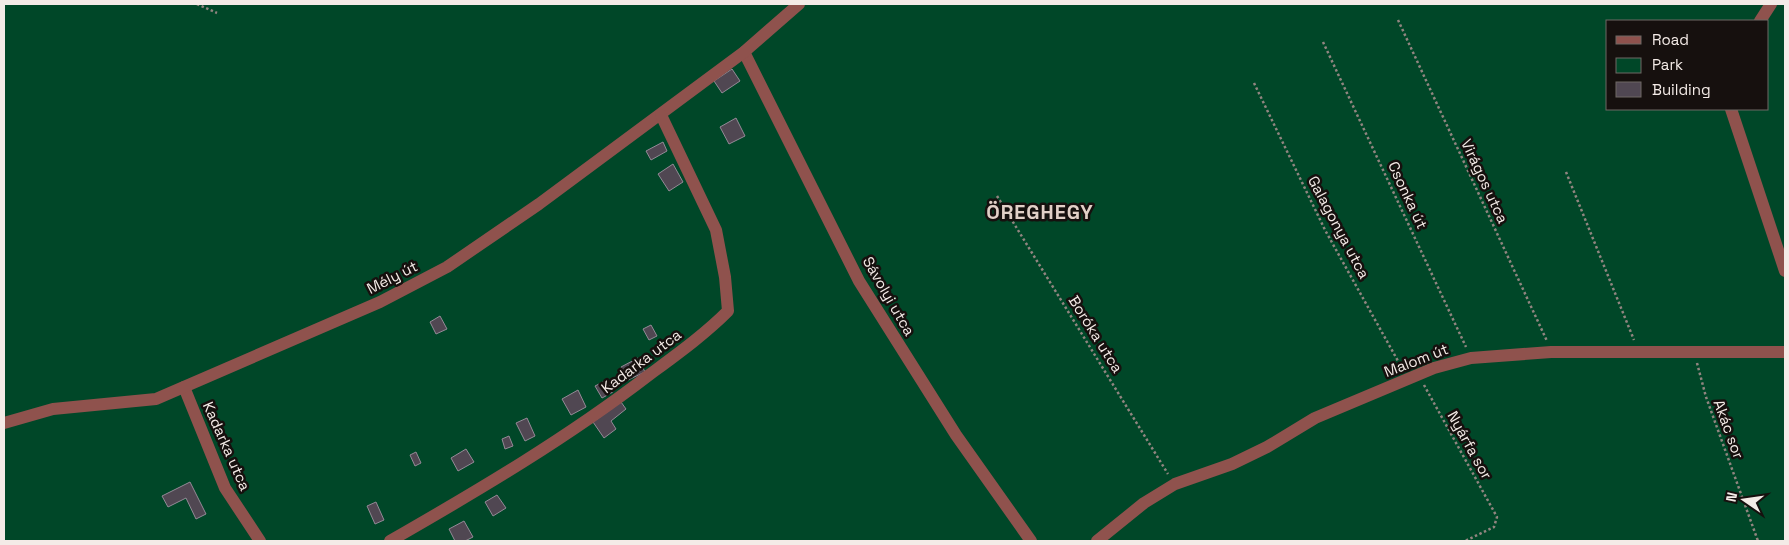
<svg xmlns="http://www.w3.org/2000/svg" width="1789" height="545" viewBox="0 0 1789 545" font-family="'Space Grotesk',sans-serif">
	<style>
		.green { fill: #004728; fill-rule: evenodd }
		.building { fill: #504752; stroke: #948a97 }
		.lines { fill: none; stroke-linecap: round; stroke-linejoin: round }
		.path { stroke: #918580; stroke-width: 2.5; stroke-dasharray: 2.5 2.5; stroke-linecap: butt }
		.street { stroke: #8f524d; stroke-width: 12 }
		.labels { text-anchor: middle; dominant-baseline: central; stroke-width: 5; stroke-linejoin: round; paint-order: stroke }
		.street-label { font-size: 15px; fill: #f4ebe7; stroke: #16100e }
		.district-label { font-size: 20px; font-weight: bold; letter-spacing: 1px; fill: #e1d0c7; stroke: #16100e }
	</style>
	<rect width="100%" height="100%" fill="#332620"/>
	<!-- green -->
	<path class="green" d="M4 4H1785V541H4ZM1608 21H1768V109H1608Z"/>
	<!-- building -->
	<g class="building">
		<polygon points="732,69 740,81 722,93 714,81"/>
		<polygon points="736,118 745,136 729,144 720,127"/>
		<polygon points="663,142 667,151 651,160 646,151"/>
		<polygon points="673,164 683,182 669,191 658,174"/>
		<polygon points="440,316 447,329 436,334 430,322"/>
		<polygon points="651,325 657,336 649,340 643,329"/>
		<polygon points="638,358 645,372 628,380 621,367"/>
		<polygon points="607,380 613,392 602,398 595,386"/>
		<polygon points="578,390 586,407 571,415 562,399"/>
		<polygon points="621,402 626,409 611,421 616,429 604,438 593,422"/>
		<polygon points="527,418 535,436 525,441 516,423"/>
		<polygon points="509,436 513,446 505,449 502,439"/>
		<polygon points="466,449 474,462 458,471 451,458"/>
		<polygon points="416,452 421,463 415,466 410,455"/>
		<polygon points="190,482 206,514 196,519 186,498 168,507 162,496"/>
		<polygon points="497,495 506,508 493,516 485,502"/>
		<polygon points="376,502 384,520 375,524 367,506"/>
		<polygon points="464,521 473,537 465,541 455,541 449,529"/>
	</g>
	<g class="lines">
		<!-- path -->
		<g class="path">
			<polyline points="197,4 217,13"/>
			<polyline points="1398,20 1547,341"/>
			<polyline points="1323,42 1466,347"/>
			<polyline points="1254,83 1325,230 1403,370"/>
			<polyline points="1566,172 1634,340"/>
			<polyline points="997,196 1168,474"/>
			<polyline points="1697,363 1706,397 1758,541"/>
			<polyline points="1424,385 1497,517 1494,527 1465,541"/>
		</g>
		<!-- street -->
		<g class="street">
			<polyline points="1760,21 1771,4"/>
			<polyline points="744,52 859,281 956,435 1031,541"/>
			<polyline points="1731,109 1785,271"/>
			<polyline points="184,387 225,488 260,541"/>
			<polyline points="4,423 53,409 156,399 380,302 447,267 539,204 744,52 799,4"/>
			<path d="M390 541C479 490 567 438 649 375 676 355 704 335 728 311L725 277 716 230 661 115"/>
			<polyline points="1097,541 1144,503 1175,484 1232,464 1267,447 1315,418 1434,368 1471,358 1551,352 1785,352"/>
		</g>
	</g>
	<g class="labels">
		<!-- street labels -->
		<g class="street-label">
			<text transform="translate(1485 181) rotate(65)">Virágos utca</text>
			<text transform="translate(1408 195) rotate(65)">Csonka út</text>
			<text transform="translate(1339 227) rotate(62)">Galagonya utca</text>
			<text transform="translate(392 277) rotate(-27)">Mély út</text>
			<text transform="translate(889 296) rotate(60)">Sávolyi utca</text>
			<text transform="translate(1096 334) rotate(58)">Boróka utca</text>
			<text transform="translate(1416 360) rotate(-21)">Malom út</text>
			<text transform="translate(641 361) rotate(-37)">Kadarka utca</text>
			<text transform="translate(1729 429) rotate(70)">Akác sor</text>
			<text transform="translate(1470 445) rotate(61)">Nyárfa sor</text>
			<text transform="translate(227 446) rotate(66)">Kadarka utca</text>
		</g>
		<!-- district labels -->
		<g class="district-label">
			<text x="1040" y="212">ÖREGHEGY</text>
		</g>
	</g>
	<!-- border -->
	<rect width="1789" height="545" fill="none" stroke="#f4ebe7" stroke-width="10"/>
	<!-- legend -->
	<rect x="1606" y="20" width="162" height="90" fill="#16100e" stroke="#6f6865"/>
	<rect x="1616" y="36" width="25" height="8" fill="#8f524d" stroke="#6f6865"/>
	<text x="1652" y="45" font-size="15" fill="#f4ebe7">Road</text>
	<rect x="1616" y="58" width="25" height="15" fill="#004728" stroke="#6f6865"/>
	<text x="1652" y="70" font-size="15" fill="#f4ebe7">Park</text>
	<rect x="1616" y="82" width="25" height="15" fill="#504752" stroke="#6f6865"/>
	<text x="1652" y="95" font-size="15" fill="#f4ebe7">Building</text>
	<!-- north arrow -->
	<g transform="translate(1744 500) rotate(283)" stroke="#16100e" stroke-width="4" paint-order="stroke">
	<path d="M0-4L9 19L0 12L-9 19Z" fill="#f4ebe7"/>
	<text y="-8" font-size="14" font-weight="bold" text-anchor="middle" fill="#f4ebe7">N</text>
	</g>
</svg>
